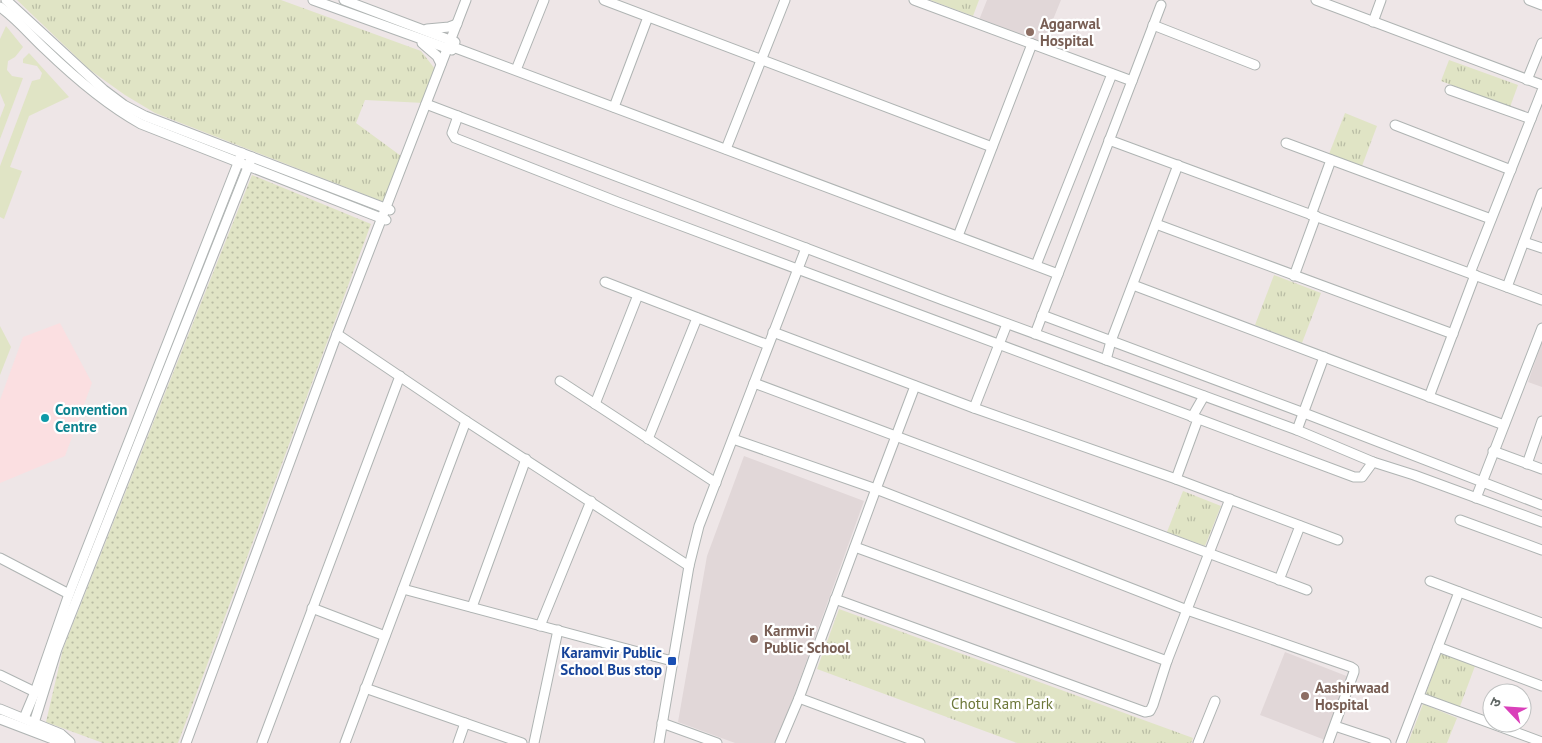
<svg xmlns="http://www.w3.org/2000/svg" width="1542" height="743" viewBox="0 0 1542 743" font-family="'PT Sans','Noto Sans Devanagari',sans-serif">
	<style>
		.commercial { fill: #fbdfe1 }
		.education { fill: #e1d7d8 }
		.grass { fill: url(#grass-dots) }
		.park { fill: url(#park-tufts) }
		.garden { fill: #e0e4c5 }
		.lines { fill: none; stroke-linecap: round; stroke-linejoin: round }
		.minor-casing { stroke: #afb4b3; stroke-width: 11 }
		.minor { stroke: #fff; stroke-width: 9 }
		.education-dot { fill: #8d6e63; stroke: #fff; stroke-width: 2 }
		.culture-dot { fill: #0f9aa8; stroke: #fff; stroke-width: 2 }
		.transit-dot { fill: #1a4fb4; stroke: #fff; stroke-width: 2 }
		.labels { text-anchor: middle; dominant-baseline: central; stroke-width: 4.5; stroke-linejoin: round; paint-order: stroke }
		.education-label { font-size: 15px; font-weight: bold; fill: #785e54; stroke: #fff; text-anchor: start }
		.culture-label { font-size: 15px; font-weight: bold; fill: #0d838f; stroke: #fff; text-anchor: start }
		.transit-label { font-size: 15px; font-weight: bold; fill: #164399; stroke: #fff; text-anchor: end }
		.park-label { font-size: 15px; fill: #6d783a; stroke: #fff }
	</style>
	<defs>
		<pattern id="grass-dots" width="8" height="8" patternUnits="userSpaceOnUse" patternTransform="scale(1.25)"><rect width="8" height="8" fill="#e0e4c5"/><path d="M2 2h.1M6 6h.1" fill="none" stroke="#b9bca4" stroke-width="1.8" stroke-linecap="round"/></pattern>
		<pattern id="park-tufts" width="24" height="20" patternUnits="userSpaceOnUse" patternTransform="scale(1.25)"><rect width="24" height="20" fill="#e0e4c5"/><path d="M3 7l-1-3M5 7V3M7 7l1-3M15 17l-1-3M17 17v-4M19 17l1-3" fill="none" stroke="#b9bca4"/></pattern>
	</defs>
	<rect width="100%" height="100%" fill="#eee6e7"/>
	<!-- commercial -->
	<polygon class="commercial" points="60,323 92,383 65,456 0,483 0,400 23,337"/>
	<!-- education -->
	<g class="education">
		<polygon points="987,0 1061,0 1043,44 979,20"/>
		<polygon points="1542,342 1542,387 1528,382"/>
		<polygon points="744,456 864,501 777,743 735,743 678,722 707,556"/>
		<polygon points="1285,652 1349,677 1325,740 1260,715"/>
	</g>
	<!-- grass -->
	<polygon class="grass" points="252,175 371,224 178,743 103,743 46,722 63,649"/>
	<!-- park -->
	<g class="park">
		<polygon points="17,0 281,0 421,51 435,69 424,103 365,100 356,123 401,156 384,202 155,113 125,95 90,70"/>
		<polygon points="930,0 979,0 973,16"/>
		<polygon points="1449,60 1518,85 1510,107 1441,81"/>
		<polygon points="1345,113 1377,126 1362,166 1329,154"/>
		<polygon points="1274,275 1321,293 1302,343 1255,325"/>
		<polygon points="1183,491 1221,506 1205,546 1167,532"/>
		<polygon points="839,609 1193,738 1191,743 1017,743 817,669"/>
		<polygon points="1441,653 1475,666 1459,709 1425,696"/>
		<polygon points="1423,704 1457,718 1447,743 1408,743"/>
	</g>
	<!-- garden -->
	<g class="garden">
		<polygon points="6,26 23,47 15,57 8,61 7,70 12,76 23,78 0,139 0,118 5,105 0,93 0,39"/>
		<polygon points="29,53 69,97 29,116 10,167 22,171 4,219 0,217 0,166 32,81 40,79 42,73 37,66 23,63 23,59"/>
		<polygon points="0,326 11,347 0,375"/>
	</g>
	<g class="lines">
		<!-- minor casing -->
		<g class="minor-casing">
			<g id="minor">
				<polyline points="6,0 104,90 124,105 145,116 390,210"/>
				<polyline points="313,0 452,50"/>
				<polyline points="344,0 455,42"/>
				<polyline points="604,0 992,147"/>
				<polyline points="914,0 1132,81 1035,334"/>
				<polyline points="1316,0 1542,85"/>
				<polyline points="1529,0 1542,5"/>
				<path d="M0 7C16 18 30 35 45 49 74 77 105 104 141 124L386 220"/>
				<polyline points="1373,22 1381,0"/>
				<polyline points="1153,25 1255,65"/>
				<polyline points="427,29 449,27 457,24"/>
				<polyline points="422,43 437,56 441,64"/>
				<polyline points="453,47 1058,274"/>
				<polyline points="516,70 544,0"/>
				<polyline points="1527,80 1542,43"/>
				<polyline points="1132,81 1161,5"/>
				<polyline points="1450,90 1531,119"/>
				<polyline points="426,104 943,300 1297,430 1373,462 1414,475 1542,522"/>
				<polyline points="614,107 648,17"/>
				<polyline points="458,116 452,133 455,138 618,202 1354,477 1362,477 1373,462"/>
				<polyline points="1395,125 1511,170"/>
				<polyline points="1109,140 1542,300"/>
				<polyline points="1286,143 1491,219"/>
				<polyline points="726,149 785,0"/>
				<polyline points="1311,215 1331,160"/>
				<polyline points="1156,224 1453,334"/>
				<polyline points="958,236 1032,44"/>
				<polyline points="1524,242 1542,248"/>
				<polyline points="1036,265 1112,74"/>
				<polyline points="1470,273 1542,91"/>
				<polyline points="1294,276 1316,216"/>
				<polyline points="605,282 768,345"/>
				<polyline points="1133,285 1504,425"/>
				<polyline points="1507,287 1542,193"/>
				<polyline points="1042,315 1304,413 1542,505"/>
				<polyline points="773,332 974,408 1176,479 1338,540"/>
				<polyline points="337,334 466,421 689,566"/>
				<polyline points="1106,360 1111,341 1178,165"/>
				<polyline points="560,381 716,483"/>
				<polyline points="754,383 1307,590"/>
				<polyline points="1429,397 1475,275"/>
				<polyline points="595,404 638,295"/>
				<polyline points="974,408 1007,324"/>
				<polyline points="1192,417 1204,396"/>
				<polyline points="1297,430 1324,357"/>
				<polyline points="648,439 697,318"/>
				<polyline points="733,439 876,489 1187,610 1351,667 1354,669 1354,672 1328,743"/>
				<polyline points="1493,451 1542,469"/>
				<polyline points="1527,464 1542,421"/>
				<polyline points="1176,479 1198,419"/>
				<polyline points="1476,498 1542,328"/>
				<polyline points="1460,520 1542,550"/>
				<polyline points="855,547 1167,661"/>
				<polyline points="0,558 69,594"/>
				<polyline points="1279,580 1300,526"/>
				<polyline points="1430,581 1542,623"/>
				<polyline points="403,589 672,661"/>
				<polyline points="835,599 1145,712 1150,711 1153,705 1167,661 1230,499"/>
				<polyline points="472,607 526,459"/>
				<polyline points="312,608 385,636"/>
				<polyline points="540,626 591,501"/>
				<polyline points="1438,647 1542,686"/>
				<polyline points="0,675 35,692"/>
				<polyline points="365,688 522,743"/>
				<polyline points="1419,697 1542,742"/>
				<polyline points="799,698 920,743"/>
				<polyline points="0,709 61,734 70,742"/>
				<polyline points="24,718 35,692 69,594 242,153"/>
				<polyline points="0,719 63,743"/>
				<polyline points="34,723 57,649 252,157"/>
				<polyline points="662,723 717,743"/>
				<polyline points="1335,726 1386,743"/>
				<polyline points="186,743 337,334 466,0"/>
				<polyline points="262,743 400,376"/>
				<polyline points="345,743 466,421"/>
				<polyline points="458,743 465,723"/>
				<polyline points="534,743 558,630"/>
				<polyline points="659,743 689,566 699,526 806,248"/>
				<polyline points="780,743 799,698 876,489 915,386"/>
				<polyline points="1198,743 1215,701"/>
				<polyline points="1401,743 1459,592"/>
			</g>
		</g>
		<!-- minor -->
		<use href="#minor" class="minor"/>
	</g>
	<!-- markers -->
	<g class="education-dot">
		<circle cx="1030" cy="32" r="5"/>
		<circle cx="754" cy="639" r="5"/>
		<circle cx="1305" cy="696" r="5"/>
	</g>
	<circle class="culture-dot" cx="45" cy="418" r="5"/>
	<rect class="transit-dot" x="667" y="656" width="10" height="10" rx="2.5"/>
	<g class="labels">
		<!-- education labels -->
		<g class="education-label">
			<text x="1040" y="23">Aggarwal<tspan x="1040" dy="17">Hospital</tspan></text>
			<text x="764" y="630">Karmvir<tspan x="764" dy="17">Public School</tspan></text>
			<text x="1315" y="687">Aashirwaad<tspan x="1315" dy="17">Hospital</tspan></text>
		</g>
		<!-- culture labels -->
		<g class="culture-label">
			<text x="55" y="409">Convention<tspan x="55" dy="17">Centre</tspan></text>
		</g>
		<!-- transit labels -->
		<g class="transit-label">
			<text x="662" y="652">Karamvir Public<tspan x="662" dy="17">School Bus stop</tspan></text>
		</g>
		<!-- park labels -->
		<g class="park-label">
			<text x="1002" y="703">Chotu Ram Park</text>
		</g>
	</g>
	<!-- north arrow -->
	<g transform="translate(1507 708) rotate(295)"><circle r="24" fill="#ffffff" stroke="#bfc1c1"/>
	<path d="M0-4L9 19L0 12L-9 19Z" fill="#da40ba"/>
	<text y="-8" font-size="14" font-weight="bold" text-anchor="middle" fill="#5e6563">उ</text>
	</g>
</svg>
